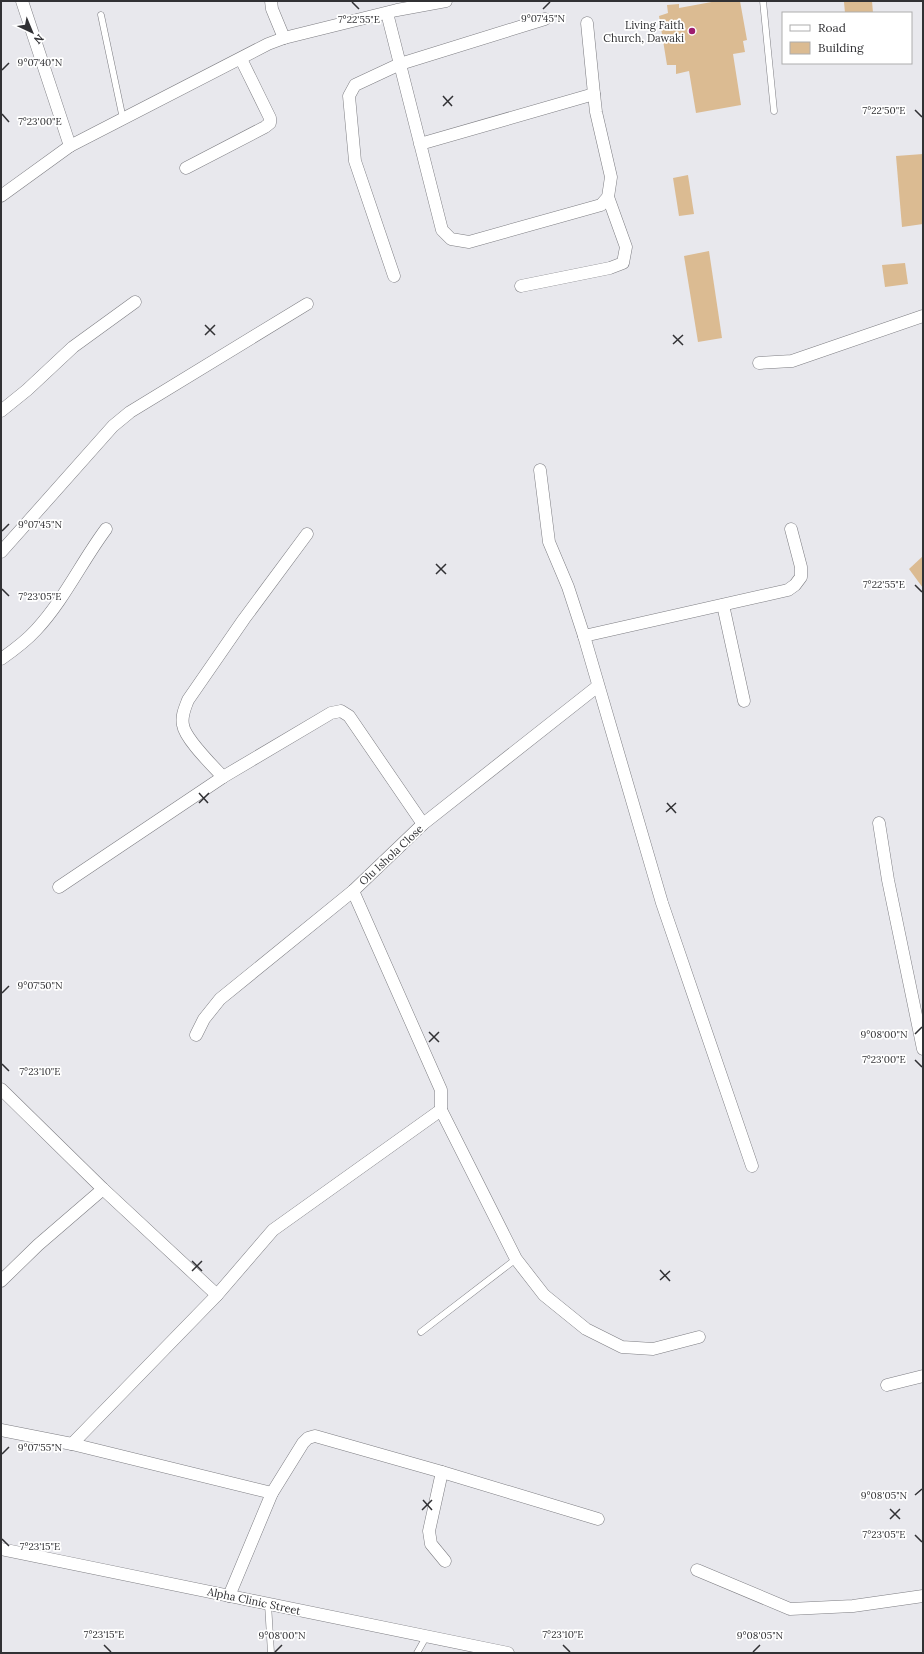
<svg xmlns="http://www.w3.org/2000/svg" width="924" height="1654" viewBox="0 0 924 1654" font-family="Lora,serif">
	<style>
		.building { fill: #dbbb92 }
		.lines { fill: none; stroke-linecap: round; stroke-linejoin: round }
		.lane-casing { stroke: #7d7d82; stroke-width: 7 }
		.street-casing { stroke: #7d7d82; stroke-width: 13 }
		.lane { stroke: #fff; stroke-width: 6 }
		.street { stroke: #fff; stroke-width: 12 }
		.ticks { fill: none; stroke: #313134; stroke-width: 1.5 }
		.poi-dot { fill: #9e1d6f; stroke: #fff; stroke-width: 1.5 }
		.labels { text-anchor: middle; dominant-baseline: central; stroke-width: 3.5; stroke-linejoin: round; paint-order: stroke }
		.poi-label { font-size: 11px; fill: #313134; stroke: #fff; text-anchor: end }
		.street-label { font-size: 11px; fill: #313134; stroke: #fff }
		.ticks-label { font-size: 10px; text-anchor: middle; fill: #313134; stroke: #fff; stroke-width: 3.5; stroke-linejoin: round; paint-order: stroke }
	</style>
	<rect width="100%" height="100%" fill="#e8e8ed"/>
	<!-- building -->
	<g class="building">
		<polygon points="717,1 740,1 747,40 743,41 745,52 733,54 741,105 696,113 689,71 676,74 676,65 667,65 659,16 668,13 667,5 679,4 679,8"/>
		<polygon points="855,1 872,1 873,13 845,13 844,2"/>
		<polygon points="923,154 923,224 902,227 896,156"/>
		<polygon points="688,175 694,214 679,216 673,178"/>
		<polygon points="709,251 722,338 698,342 684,256"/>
		<polygon points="905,263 908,284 885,287 882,265"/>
		<polygon points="923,556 923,588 909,569"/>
	</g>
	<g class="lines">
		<!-- lane casing -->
		<g class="lane-casing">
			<g id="lane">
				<polyline points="763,1 774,111"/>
				<polyline points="101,15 123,119"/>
				<polyline points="421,1332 516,1259"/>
				<polyline points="268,1604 271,1653"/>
				<polyline points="417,1653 426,1637"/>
			</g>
		</g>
		<!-- street casing -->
		<g class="street-casing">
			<g id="street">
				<polyline points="22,1 70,146"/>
				<polyline points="271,1 272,9 284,38"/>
				<polyline points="387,13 442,230 451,239 469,242 601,205 608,197 611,177 596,112 594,94 420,144"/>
				<polyline points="587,23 594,94"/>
				<polyline points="186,168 265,127 270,123 270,118 241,59"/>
				<polyline points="1,196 70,146 268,44 284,38 397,10 446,1"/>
				<polyline points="394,276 355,161 349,96 355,85 400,64 545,19"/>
				<polyline points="521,286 610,268 623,263 626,247 608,197"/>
				<polyline points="759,363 792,361 923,316"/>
				<polyline points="1,411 27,390 73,347 135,302"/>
				<polyline points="540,470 549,542 568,587 584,636 662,903 752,1166"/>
				<polyline points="1,552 113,426 130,412 307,304"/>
				<polyline points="723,605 744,701"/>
				<polyline points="584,636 788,590 795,585 801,577 801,567 791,529"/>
				<path d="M1 659C14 650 26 641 36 630 64 600 82 561 106 529"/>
				<path d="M223 777C213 766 185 739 183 725 181 716 185 708 188 700L244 619 307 534"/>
				<polyline points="879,823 888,880 923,1049"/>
				<polyline points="59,887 223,777 331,713 341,711 349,716 423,824"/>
				<polyline points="353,891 441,1090 441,1110 516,1259 544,1295 586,1329 622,1347 653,1349 699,1337"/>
				<polyline points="196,1035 204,1019 220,999 353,891 423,824 598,686"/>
				<polyline points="1,1089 103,1189 217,1295"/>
				<polyline points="1,1281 38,1245 103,1189"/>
				<polyline points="887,1385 923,1376"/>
				<polyline points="1,1430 72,1444 272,1493"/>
				<polyline points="72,1444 217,1295 273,1230 441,1110"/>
				<polyline points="442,1472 429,1531 431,1544 445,1561"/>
				<polyline points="1,1549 508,1653"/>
				<polyline points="697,1570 790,1609 853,1606 923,1596"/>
				<polyline points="229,1596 272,1493 303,1443 308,1438 315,1436 442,1472 598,1519"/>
			</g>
		</g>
		<!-- lane -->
		<use href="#lane" class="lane"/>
		<!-- street -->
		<use href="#street" class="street"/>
	</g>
	<!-- ticks -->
	<path class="ticks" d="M352 2 359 9M543 9 550 2M2 70 9 63M443 96 452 106M443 106 453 96M915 110 922 117M2 114 9 122M205 325 215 335M205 335 215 325M673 335 683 345M673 344 683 335M2 531 9 524M436 564 446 574M436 574 446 564M915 585 922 592M2 589 9 596M199 793 208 803M199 803 209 793M667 803 676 813M666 812 676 803M2 993 9 986M429 1032 439 1042M915 1034 922 1027M429 1042 439 1032M915 1060 922 1067M2 1064 9 1071M192 1261 202 1271M660 1270 670 1281M192 1271 202 1261M660 1280 670 1271M2 1454 9 1447M915 1495 922 1489M423 1500 432 1510M890 1509 900 1519M422 1510 432 1500M890 1519 900 1509M915 1535 922 1542M2 1539 9 1546M104 1645 111 1652M563 1645 570 1652M275 1652 282 1645M753 1652 760 1645"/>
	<!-- markers -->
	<circle class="poi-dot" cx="692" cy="31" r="4"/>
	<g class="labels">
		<!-- poi labels -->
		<g class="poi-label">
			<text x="684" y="25">Living Faith<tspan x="684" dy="13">Church, Dawaki</tspan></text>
		</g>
		<!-- street labels -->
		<g class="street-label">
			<text transform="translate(391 855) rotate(-43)">Olu Ishola Close</text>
			<text transform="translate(254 1601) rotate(12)">Alpha Clinic Street</text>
		</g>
	</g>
	<g class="ticks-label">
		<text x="543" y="22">9°07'45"N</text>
		<text x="359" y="23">7°22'55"E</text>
		<text x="40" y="66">9°07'40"N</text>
		<text x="884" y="114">7°22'50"E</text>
		<text x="40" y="125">7°23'00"E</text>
		<text x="40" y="528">9°07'45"N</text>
		<text x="884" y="588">7°22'55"E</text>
		<text x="40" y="600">7°23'05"E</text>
		<text x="40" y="989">9°07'50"N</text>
		<text x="884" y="1038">9°08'00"N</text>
		<text x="884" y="1063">7°23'00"E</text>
		<text x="40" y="1075">7°23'10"E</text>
		<text x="40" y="1451">9°07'55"N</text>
		<text x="884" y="1499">9°08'05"N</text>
		<text x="884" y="1538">7°23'05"E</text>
		<text x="40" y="1550">7°23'15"E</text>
		<text x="104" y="1638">7°23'15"E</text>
		<text x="563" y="1638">7°23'10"E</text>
		<text x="282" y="1639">9°08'00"N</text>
		<text x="760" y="1639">9°08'05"N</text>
	</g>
	<!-- border -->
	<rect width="924" height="1654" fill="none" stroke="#313134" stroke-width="4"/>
	<!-- legend -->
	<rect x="782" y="12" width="130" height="52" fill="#ffffff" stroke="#adadae"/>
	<rect x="790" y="25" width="20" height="6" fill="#ffffff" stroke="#adadae"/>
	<text x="818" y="32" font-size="12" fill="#313134">Road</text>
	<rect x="790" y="42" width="20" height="12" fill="#dbbb92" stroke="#adadae"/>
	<text x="818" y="52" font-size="12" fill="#313134">Building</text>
	<!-- north arrow -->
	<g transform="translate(32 32) rotate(136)" stroke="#ffffff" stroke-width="3" paint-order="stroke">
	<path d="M0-3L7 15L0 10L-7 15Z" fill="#313134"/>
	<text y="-6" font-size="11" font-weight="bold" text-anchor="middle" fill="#313134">N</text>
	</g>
</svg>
